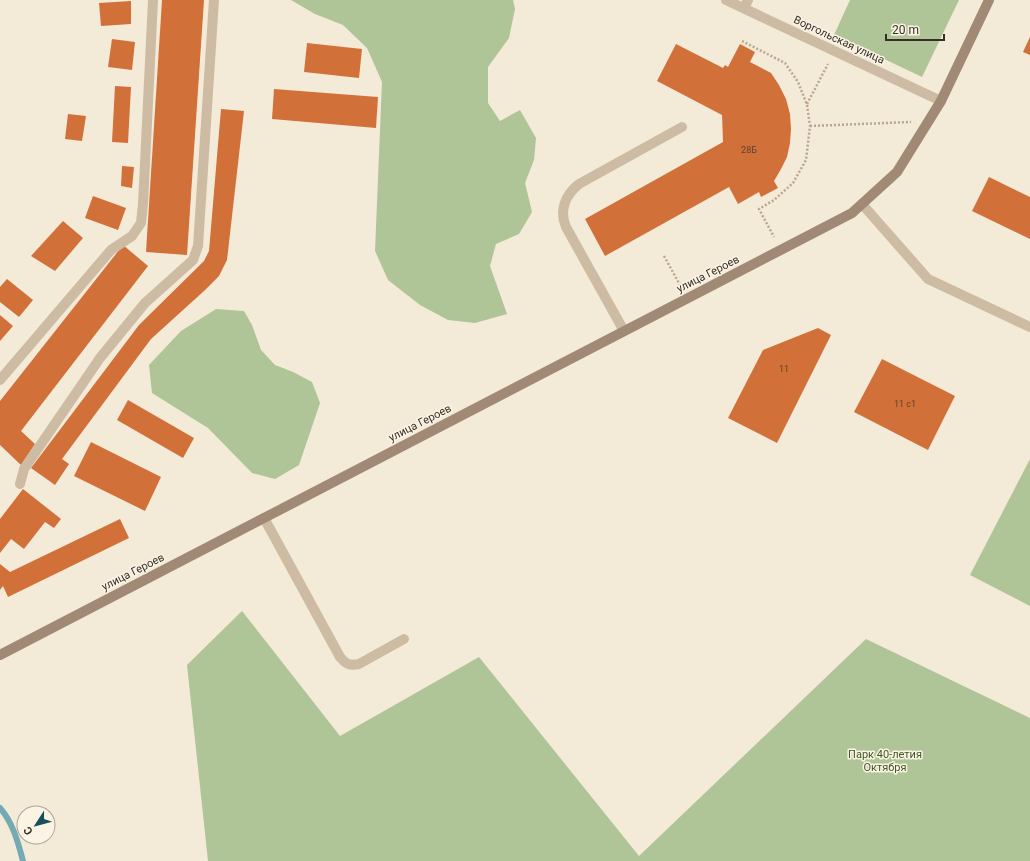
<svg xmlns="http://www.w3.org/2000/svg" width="1030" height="861" viewBox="0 0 1030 861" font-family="Roboto,sans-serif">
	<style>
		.green { fill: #afc497 }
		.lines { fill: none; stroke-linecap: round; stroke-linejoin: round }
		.stream { stroke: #75a9b3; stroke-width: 6 }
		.building { fill: #d17139 }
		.path { stroke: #b9a68d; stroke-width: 2.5; stroke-dasharray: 2 2; stroke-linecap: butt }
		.lane { stroke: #cdbca3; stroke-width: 10 }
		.street { stroke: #cdbca3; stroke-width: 10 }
		.secondary { stroke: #a18a75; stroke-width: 10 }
		.labels { text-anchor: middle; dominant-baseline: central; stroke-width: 3; stroke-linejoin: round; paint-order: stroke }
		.number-label { font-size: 9px; fill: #5e3f2b }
		.street-label { font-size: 11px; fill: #372e26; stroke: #fbf4e5 }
		.park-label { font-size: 11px; fill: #405827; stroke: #fbf4e5 }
	</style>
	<rect width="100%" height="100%" fill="#f4ead8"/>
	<!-- green -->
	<g class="green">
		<polygon points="291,0 513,0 515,9 509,38 488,67 488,103 500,121 520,110 536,138 534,160 525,183 532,212 519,234 496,244 490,266 507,314 475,323 448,320 420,305 388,280 375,251 382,82 367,48 343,25 315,14"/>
		<polygon points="850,0 959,0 922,77 834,35"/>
		<polygon points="216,309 244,311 252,325 261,350 275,365 293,372 312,382 320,403 299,465 275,479 252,473 208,428 152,393 149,365 181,331"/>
		<polygon points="1030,459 1030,606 970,575"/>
		<polygon points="242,611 340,736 479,657 639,856 866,639 1030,718 1030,861 208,861 187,665"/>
	</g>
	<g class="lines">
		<!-- stream -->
		<path class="stream" d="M0 808C13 823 18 842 23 861"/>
	</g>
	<!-- building -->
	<g class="building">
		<polygon points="162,0 204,0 187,255 146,252"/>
		<polygon points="131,1 131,24 101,26 99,3"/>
		<polygon points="1030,37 1030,55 1023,52"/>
		<polygon points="112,39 135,42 132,70 108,67"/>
		<polygon points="307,43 362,49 359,78 304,72"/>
		<polygon points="676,44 723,68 725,65 728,67 740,44 755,52 750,62 771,73 779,85 786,99 790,114 791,129 790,143 787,157 781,169 774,181 778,188 761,197 759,192 738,204 729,187 605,256 585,219 723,142 722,115 657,81"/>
		<polygon points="115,86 131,87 128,143 112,142"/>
		<polygon points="274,89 378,97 376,128 272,119"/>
		<polygon points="221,109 244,111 227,260 219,276 204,291 151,339 62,459 69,464 55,485 31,468 139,325 204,261 209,251"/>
		<polygon points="68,114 86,116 82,141 65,139"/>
		<polygon points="122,166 134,167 132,188 121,186"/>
		<polygon points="989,177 1030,197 1030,239 972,211"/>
		<polygon points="93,196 126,208 118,230 85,218"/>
		<polygon points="63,221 83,238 55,271 31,256"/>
		<polygon points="123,245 148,266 21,431 35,444 21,465 0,445 0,401"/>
		<polygon points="7,279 33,300 19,317 0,302 0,287"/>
		<polygon points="0,315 13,326 0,341"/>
		<polygon points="818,328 831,335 777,443 728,418 763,350"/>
		<polygon points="882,359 955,396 928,450 854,412"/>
		<polygon points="128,400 194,438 183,458 117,420"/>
		<polygon points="91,442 161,477 145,511 74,476"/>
		<polygon points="23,489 61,519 54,528 45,522 24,549 11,539 0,553 0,519"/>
		<polygon points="120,519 129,538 8,597 3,586 0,590 0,564 10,572"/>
	</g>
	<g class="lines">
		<!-- path -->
		<g class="path">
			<polyline points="742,41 785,63 798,82 807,105 810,126 806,160 793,183 774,200 759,209 774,237"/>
			<polyline points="807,104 828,64"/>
			<polyline points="810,126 911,122"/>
			<polyline points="664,256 680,285"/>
		</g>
		<!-- lane -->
		<g class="lane">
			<polyline points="744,8 748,0"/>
			<polyline points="862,204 928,279 1030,327"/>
			<path d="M624 331 566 227C559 211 565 195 579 184L682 127"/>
			<polyline points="20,484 24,469 100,358 145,303 193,260 198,246 214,0"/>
			<path d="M264 518 340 657C346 664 349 666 359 664L404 639"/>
		</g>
		<!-- street -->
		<g class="street">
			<polyline points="726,0 941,101"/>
			<polyline points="0,380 111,250 132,236 141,223 143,204 153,0"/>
		</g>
		<!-- secondary -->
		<polyline class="secondary" points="0,655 852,213 897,172 941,101 989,0"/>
	</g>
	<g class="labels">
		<!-- number labels -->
		<g class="number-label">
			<text x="749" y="150">28Б</text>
			<text x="784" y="369">11</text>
			<text x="905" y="404">11 с1</text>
		</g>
		<!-- street labels -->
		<g class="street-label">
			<text transform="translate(839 40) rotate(25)">Воргольская улица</text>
			<text transform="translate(708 274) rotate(-27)">улица Героев</text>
			<text transform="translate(420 423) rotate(-27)">улица Героев</text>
			<text transform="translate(133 572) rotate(-27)">улица Героев</text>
		</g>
		<!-- park labels -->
		<g class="park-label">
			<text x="885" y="754">Парк 40-летия<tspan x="885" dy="13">Октября</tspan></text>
		</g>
	</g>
	<!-- north arrow -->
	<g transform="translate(36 825) rotate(234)"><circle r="19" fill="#fbf4e5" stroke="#ada599"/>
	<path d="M0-3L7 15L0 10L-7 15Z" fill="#184f5c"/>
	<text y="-6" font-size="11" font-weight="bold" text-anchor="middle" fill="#372e26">С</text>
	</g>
	<!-- scale -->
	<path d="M886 34v6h58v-6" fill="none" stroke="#372e26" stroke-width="2"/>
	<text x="892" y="34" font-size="12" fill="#372e26" stroke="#fbf4e5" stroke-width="3" paint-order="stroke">20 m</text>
</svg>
